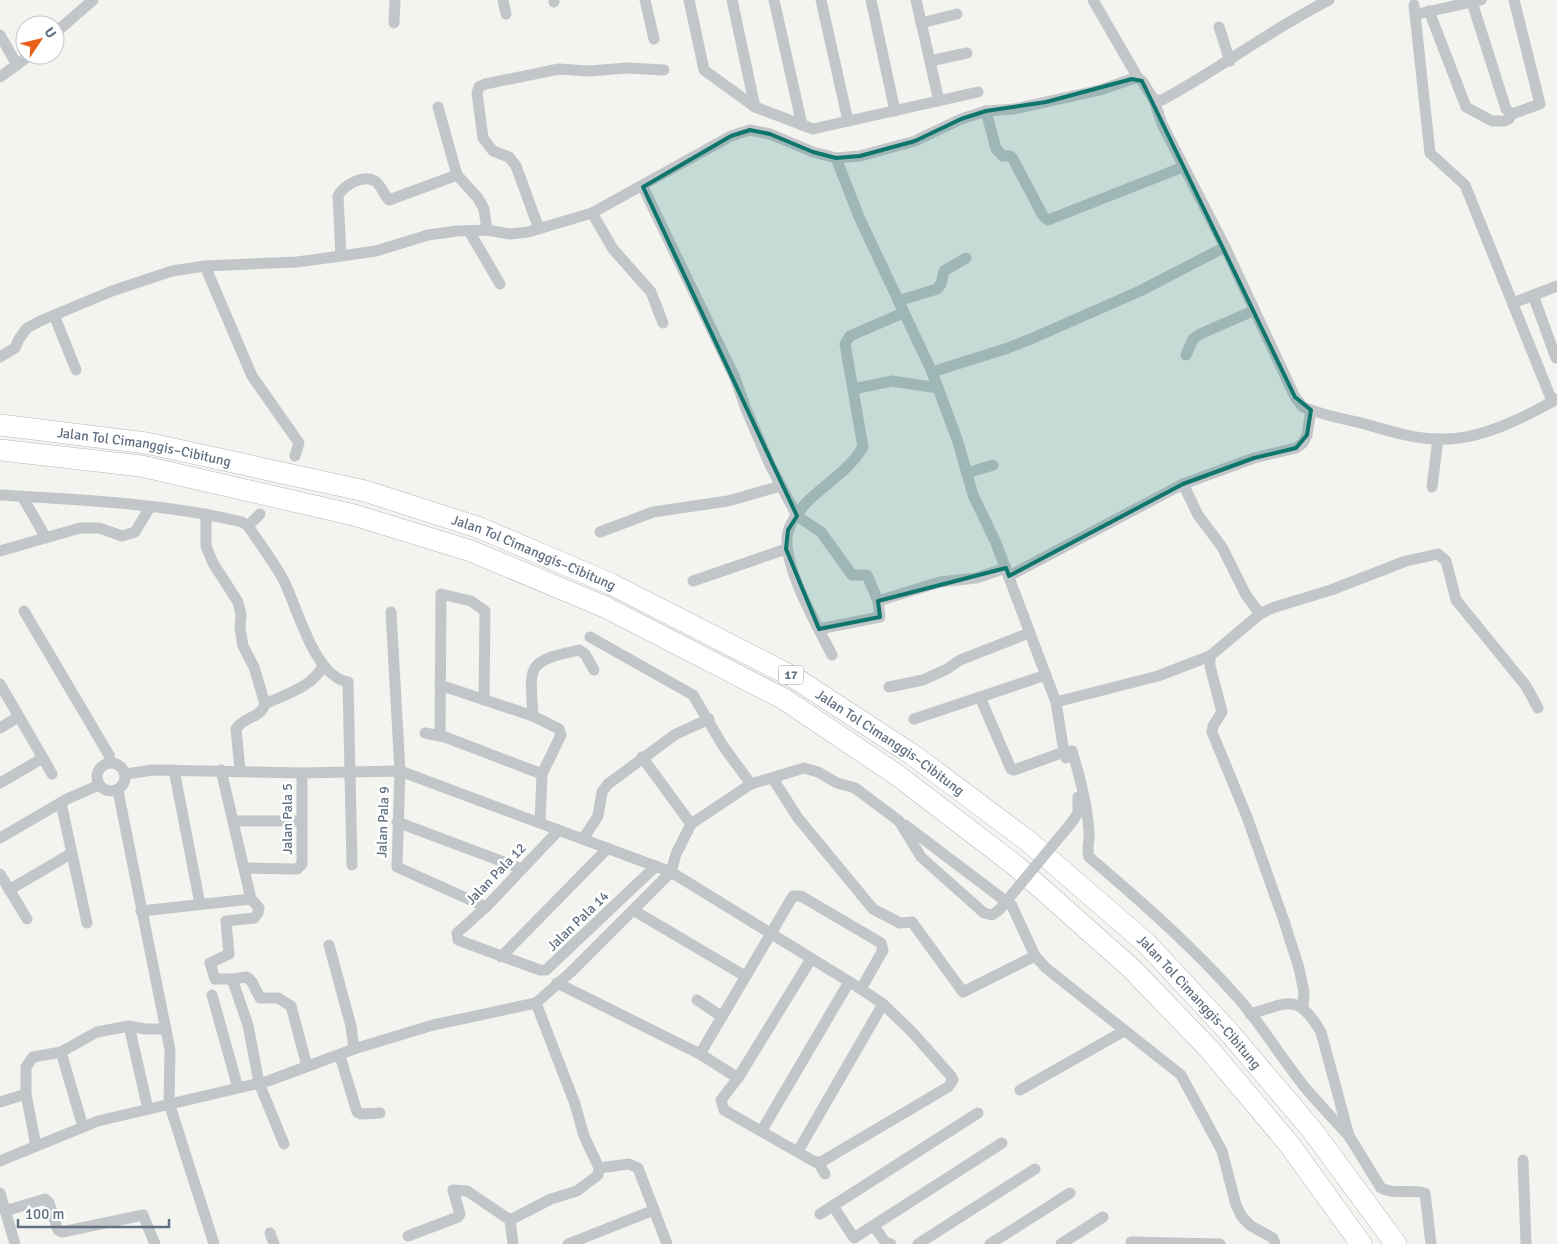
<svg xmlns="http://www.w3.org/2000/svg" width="1557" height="1244" viewBox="0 0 1557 1244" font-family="Signika,sans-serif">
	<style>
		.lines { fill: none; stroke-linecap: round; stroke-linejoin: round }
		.motorway-casing { stroke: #b5b7ba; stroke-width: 22 }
		.minor { stroke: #c3c6c9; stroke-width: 11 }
		.motorway { stroke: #fff; stroke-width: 21 }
		.minor-bridge { stroke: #c3c6c9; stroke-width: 11 }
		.marked { fill: #0f766e; fill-opacity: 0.2; stroke: #0f766e; stroke-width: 4; stroke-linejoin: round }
		.labels { text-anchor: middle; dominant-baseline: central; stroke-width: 5; stroke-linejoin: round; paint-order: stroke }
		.shield { fill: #fff; stroke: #909ba7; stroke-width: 1 }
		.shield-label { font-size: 12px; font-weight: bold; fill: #617081 }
		.street-label { font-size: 14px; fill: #617081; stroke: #fff }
	</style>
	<rect width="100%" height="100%" fill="#f3f4ef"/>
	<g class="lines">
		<!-- motorway casing -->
		<g class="motorway-casing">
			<g id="motorway">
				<path id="s1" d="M0 425 146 443 365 491 480 528 611 584 795 678 913 755 1028 841 1147 944 1228 1031 1312 1130 1396 1244"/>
				<polyline points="0,450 141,466 354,515 471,551 605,607 784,699 897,775 1016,866 1132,969 1209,1049 1289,1144 1361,1244"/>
			</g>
		</g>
		<!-- minor -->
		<g class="minor">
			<polyline points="503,0 506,14"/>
			<polyline points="554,0 554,2"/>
			<polyline points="645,0 654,39"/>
			<polyline points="689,0 704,70 755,107 813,129 978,92"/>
			<polyline points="732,0 755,107"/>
			<polyline points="774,0 802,125"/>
			<polyline points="821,0 848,121"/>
			<polyline points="871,0 895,111"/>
			<polyline points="916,0 939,101"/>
			<polyline points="1093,0 1138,78"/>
			<polyline points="1472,2 1506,109 1512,114 1540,104 1514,0"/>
			<polyline points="1414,5 1430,153 1465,185 1552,401"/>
			<polyline points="1429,11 1466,107 1492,121 1504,121 1509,119 1512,114"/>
			<polyline points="1422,13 1481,0"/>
			<polyline points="394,23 395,0"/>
			<polyline points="921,23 957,14"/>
			<polyline points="1219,27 1230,61"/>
			<polyline points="55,33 93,0"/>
			<polyline points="0,35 17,65"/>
			<polyline points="930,61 967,53"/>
			<polyline points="0,77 30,55"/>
			<path d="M1154 100 1162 124 1225 247 1295 397 1303 407C1322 415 1344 419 1365 424 1389 431 1415 439 1439 439 1479 441 1523 418 1557 399"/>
			<polyline points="438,107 457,175 478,198 484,209 487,230"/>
			<polyline points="986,111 996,149 1003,156 1010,156 1013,159 1043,216 1048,220 1183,167"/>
			<path d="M836 158 859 217 932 372 958 442 973 495 996 543 1051 689 1056 702 1064 752 1072 751C1080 777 1087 803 1089 831 1090 841 1086 848 1089 857 1142 902 1193 947 1239 999 1264 1028 1283 1061 1308 1091 1321 1106 1335 1121 1349 1136"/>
			<polyline points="643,187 735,378 746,409 770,465 797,516 821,532 852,575 867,575 878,601"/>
			<polyline points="592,213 613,249 651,292 663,323"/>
			<polyline points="539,229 516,166 509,157 493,151 483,138 477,93 479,87 485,84 559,69 588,71 628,68 664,70"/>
			<polyline points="469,231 500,284"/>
			<path d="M341 256 338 196C343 186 362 174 375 181 381 185 384 195 389 200L457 175"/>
			<polyline points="205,266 252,376 299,443 295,456"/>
			<polyline points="1533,295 1556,358"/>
			<polyline points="898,301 937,289 941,284 944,271 966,258"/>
			<polyline points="1513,303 1557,286"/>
			<polyline points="54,315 76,370"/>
			<polyline points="1186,355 1193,339 1200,334 1253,311"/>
			<path d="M0 357 15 348 19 339 27 328 40 321 112 291 172 271 205 266 297 262 341 256 376 251 428 235 457 231 487 230 510 234 528 232 592 213 731 136 750 130 770 134 813 152 836 158 860 156 915 141 961 119 986 111 1014 109 1100 90 1132 79 1138 78 1142 81 1154 100H1162C1220 69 1271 29 1329 0"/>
			<polyline points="932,372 1008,348 1033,338 1140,291 1225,247"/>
			<polyline points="853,389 892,381 938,388"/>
			<polyline points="967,473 993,465"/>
			<polyline points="1183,484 1198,515 1222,547 1246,595 1260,614"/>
			<polyline points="1432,487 1438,439"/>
			<path d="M0 495C80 500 164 503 242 522L248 526C260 544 274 562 284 581 298 609 314 676 348 682L352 865"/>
			<polyline points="22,496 46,538"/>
			<path d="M206 514V546L213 563 238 602 241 615 240 628 243 646 254 667 265 704C260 719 244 716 236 729L240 770"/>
			<polyline points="248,526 260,514"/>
			<polyline points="600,532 653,512 728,501 781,486"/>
			<polyline points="0,551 80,528 99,528 122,536 135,532 150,507"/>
			<polyline points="1009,576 1183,484 1254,458 1296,448 1303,443 1307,435 1311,410"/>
			<polyline points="693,581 786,549"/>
			<polyline points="24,611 109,755 110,762"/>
			<polyline points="391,612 400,771 397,867 486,907"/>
			<polyline points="819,629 880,617 878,601 940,582 976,578 1006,568"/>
			<polyline points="590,637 693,695 723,746 751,784"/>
			<path d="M832 655C818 627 780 562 788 532 790 522 802 507 809 500 827 483 850 469 863 447L845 344 850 336 903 313"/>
			<polyline points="0,684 43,758 0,783"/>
			<polyline points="440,685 533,716 559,729 561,735 542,774 540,822"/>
			<polyline points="889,687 923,680 947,669 960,660 1029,633"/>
			<polyline points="980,697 1011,769 1014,770 1064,752 1066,758"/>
			<polyline points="1056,702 1158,676 1210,656"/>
			<path d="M265 704C284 695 315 686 323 665"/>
			<path d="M533 716C530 665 525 662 579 650L585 654 594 670"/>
			<polyline points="914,719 1046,675"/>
			<polyline points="0,728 18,717"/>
			<polyline points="425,733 445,737 542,774"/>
			<polyline points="440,736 441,594 471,601 485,611 484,700"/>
			<polyline points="642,757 691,824"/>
			<polyline points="43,758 52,774"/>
			<circle cx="111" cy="777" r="14"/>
			<polyline points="174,770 200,904"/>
			<polyline points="126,774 153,770 302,773 400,771 671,872 861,989 883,1004 798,1151"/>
			<polyline points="773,779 798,818 873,909 900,923 912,922 963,992 1035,956"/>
			<polyline points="118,791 170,1050 169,1103 214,1244"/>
			<polyline points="61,803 87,923"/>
			<polyline points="233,821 301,821"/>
			<polyline points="397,822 522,869"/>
			<polyline points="1072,822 1078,813 1078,797"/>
			<polyline points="905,825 1012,906 1035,956 1046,968 1181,1075 1222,1151 1236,1205 1242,1217 1251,1226 1273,1238 1275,1244"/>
			<polyline points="559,830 486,907 457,933 458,940 540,970 546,970 656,866"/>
			<polyline points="0,838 67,799 99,785"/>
			<polyline points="583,839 598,816 602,792 608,784 676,734 709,719"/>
			<polyline points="244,868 297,869 302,864 302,773"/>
			<polyline points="0,874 27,919"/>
			<polyline points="9,890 72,853"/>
			<polyline points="251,899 259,908 258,913 254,918 226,921 229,954 210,963 215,979 232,979 248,1025 259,1083 284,1144"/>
			<polyline points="633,910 745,976"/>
			<polyline points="141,911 251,899 221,770"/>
			<polyline points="329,945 351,1026 354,1049"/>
			<polyline points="501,957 608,848"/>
			<polyline points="811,959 738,1078 721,1100 724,1110 815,1162 821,1162 948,1087 953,1080 951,1076 912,1032 883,1004"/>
			<polyline points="232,979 247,977 252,982 260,998 278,998 291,1006 307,1066"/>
			<polyline points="557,983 700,1054 738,1078"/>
			<polyline points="212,995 238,1088"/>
			<polyline points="697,1000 721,1016"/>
			<polyline points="1303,1007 1304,992 1299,968 1284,921 1247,817 1212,732 1213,726 1222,712 1210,666 1210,656 1260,614 1272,608 1331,590 1406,561 1438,554 1446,561 1456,600 1526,686 1538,708"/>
			<path d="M1250 1014C1289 1003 1297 992 1321 1032L1349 1136 1381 1188C1394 1195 1410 1189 1425 1193L1431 1244"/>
			<polyline points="129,1026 148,1109"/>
			<polyline points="61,1052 83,1127"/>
			<polyline points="700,1054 793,896 801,896 881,943 883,950 861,989"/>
			<polyline points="340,1056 357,1112 361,1114 380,1113"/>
			<polyline points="1020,1090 1124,1031"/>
			<polyline points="26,1094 36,1146"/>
			<polyline points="0,1102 26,1094 26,1067 33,1057 61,1052 97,1032 129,1026 145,1029 166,1029"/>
			<polyline points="762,1130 849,982"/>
			<polyline points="1523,1160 1526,1244"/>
			<polyline points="0,1161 98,1121 268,1081 354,1049 433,1025 536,1003 571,972 671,872 676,854 691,824 751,784 804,768 818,772 837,783 855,788 899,821 921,857 984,913 992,915 999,910"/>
			<polyline points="818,1162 825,1174"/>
			<polyline points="599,1168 629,1164 638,1168 667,1244"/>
			<polyline points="0,1193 15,1244"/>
			<polyline points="833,1206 854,1238 1002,1143"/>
			<polyline points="5,1211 45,1199 49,1203 58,1230 62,1232 143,1215 155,1244"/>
			<polyline points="820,1214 978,1113"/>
			<polyline points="510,1220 513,1244"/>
			<polyline points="874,1226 885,1242 891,1244"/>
			<polyline points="270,1233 274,1244"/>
			<polyline points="408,1236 458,1217 460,1214 453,1190 467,1191 510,1220 551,1199 577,1191 598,1175 599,1168 584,1136 575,1104 536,1003"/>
			<polyline points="1131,1242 1220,1244"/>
			<polyline points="568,1244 654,1210"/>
			<polyline points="918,1244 1035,1169"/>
			<polyline points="990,1244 1070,1193"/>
			<polyline points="1061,1244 1103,1217"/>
		</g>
		<!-- motorway -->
		<use href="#motorway" class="motorway"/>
		<!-- minor-bridge -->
		<polyline class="minor-bridge" points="999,910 1072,822"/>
	</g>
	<!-- marked area -->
	<path class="marked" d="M1132 79 1142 81 1295 397 1311 410 1307 435 1296 448 1254 458 1183 484 1009 576 1006 568 878 601 880 617 819 629 786 549 788 530 797 516 643 187 731 136 750 130 770 134 813 152 836 158 860 156 915 141 961 119 986 111 1046 102Z"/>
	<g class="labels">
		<!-- shield labels -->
		<rect class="shield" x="778.5" y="665.5" width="25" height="19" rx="4"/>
		<g class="shield-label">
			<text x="791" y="675">17</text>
		</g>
		<!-- street labels -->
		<g class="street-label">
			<text stroke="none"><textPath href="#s1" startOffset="146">Jalan Tol Cimanggis–Cibitung</textPath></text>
			<text stroke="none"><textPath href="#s1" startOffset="551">Jalan Tol Cimanggis–Cibitung</textPath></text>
			<text stroke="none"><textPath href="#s1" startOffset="956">Jalan Tol Cimanggis–Cibitung</textPath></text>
			<text transform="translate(287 819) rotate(-90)">Jalan Pala 5</text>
			<text transform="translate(383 822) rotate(-88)">Jalan Pala 9</text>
			<text transform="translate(496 874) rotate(-46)">Jalan Pala 12</text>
			<text transform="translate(578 921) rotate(-44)">Jalan Pala 14</text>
			<text stroke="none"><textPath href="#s1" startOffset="1361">Jalan Tol Cimanggis–Cibitung</textPath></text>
		</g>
	</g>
	<!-- north arrow -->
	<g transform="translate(40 40) rotate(55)"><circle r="24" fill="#ffffff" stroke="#c0c6cd"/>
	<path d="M0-4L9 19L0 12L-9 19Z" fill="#e9601a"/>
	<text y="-8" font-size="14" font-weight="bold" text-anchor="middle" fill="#617081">U</text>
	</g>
	<!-- scale -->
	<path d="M18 1219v8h151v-8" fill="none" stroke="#617081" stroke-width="2.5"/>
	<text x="25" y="1219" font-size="15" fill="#617081" stroke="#ffffff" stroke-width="4" paint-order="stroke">100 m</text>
</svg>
